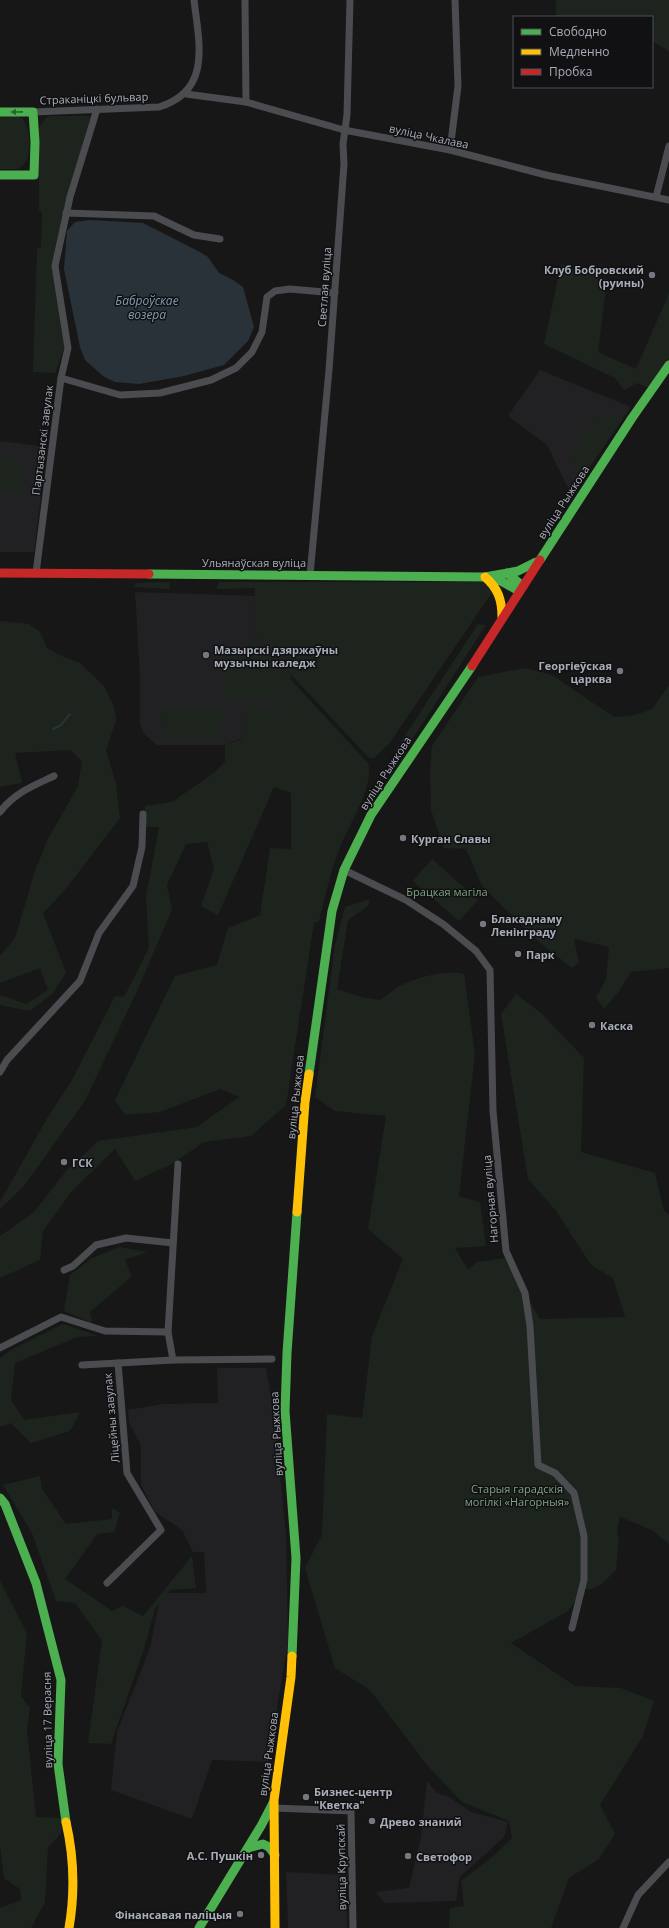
<svg xmlns="http://www.w3.org/2000/svg" width="669" height="1928" viewBox="0 0 669 1928" font-family="'Open Sans',sans-serif">
	<style>
		.built { fill: #212123 }
		.green { fill: #1d241e }
		.water { fill: #2a3239 }
		.lines { fill: none; stroke-linecap: round; stroke-linejoin: round }
		.stream { stroke: #2a3239; stroke-width: 2 }
		.street { stroke: #4b4c50; stroke-width: 7 }
		.fast { stroke: #4caf50; stroke-width: 9 }
		.slow { stroke: #ffc107; stroke-width: 9 }
		.jam { stroke: #c62828; stroke-width: 9 }
		.oneway { fill: #2e6032 }
		.poi-dot { fill: #757880; stroke: #111113; stroke-width: 1.5 }
		.labels { text-anchor: middle; dominant-baseline: central; stroke-width: 3; stroke-linejoin: round; paint-order: stroke }
		.street-label { font-size: 11px; fill: #a8adb8; stroke: #111113 }
		.poi-label { font-size: 11px; font-weight: bold; fill: #a8adb8; stroke: #111113; text-anchor: start }
		.park-label { font-size: 11px; fill: #7fa381; stroke: #111113 }
		.water-label { font-size: 12px; font-style: italic; fill: #7f9bb3; stroke: #111113 }
	</style>
	<rect width="100%" height="100%" fill="#171717"/>
	<!-- built -->
	<g class="built">
		<polygon points="540,370 631,407 571,494 547,445 508,416"/>
		<polygon points="0,441 47,447 34,552 0,552"/>
		<polygon points="135,592 256,596 254,635 291,675 285,720 225,745 157,745 145,735 140,725 140,677"/>
		<polygon points="217,1368 266,1368 274,1415 286,1534 288,1641 268,1762 212,1760 192,1819 111,1790 117,1732 150,1648 161,1593 206,1593 204,1552 193,1552 182,1530 155,1512 141,1485 141,1446 129,1422 128,1410 163,1404 218,1403"/>
		<polygon points="427,1781 437,1793 449,1797 471,1812 508,1822 504,1837 460,1877 456,1901 385,1903 375,1892 409,1888 421,1836"/>
		<polygon points="286,1872 346,1875 347,1928 288,1928"/>
	</g>
	<!-- green -->
	<g class="green">
		<polygon points="556,0 669,0 669,51 652,41 652,17 556,17"/>
		<polygon points="49,116 91,116 66,200 52,267 65,346 55,373 33,372 37,249 41,247 42,213 39,210 39,129 42,122"/>
		<path d="M0 117C6 117 14 115 19 117 31 120 31 151 27 160 25 164 21 166 18 169H0Z"/>
		<polygon points="561,264 607,279 598,352 636,369 669,293 669,358 649,388 637,383 624,390 615,378 544,344"/>
		<polygon points="608,414 615,417 619,424 588,469 580,471 574,464 572,451 591,422"/>
		<rect x="0" y="459" width="21" height="34"/>
		<polygon points="169,582 170,589 133,587 137,583"/>
		<polygon points="219,582 481,582 486,584 493,591 389,744 374,758 369,758 254,635 255,588 216,589"/>
		<polygon points="0,621 28,624 40,632 47,648 59,655 80,663 104,686 114,707 116,720 106,750 116,784 120,818 64,891 43,913 66,973 52,994 30,1011 0,1005 0,995 26,1004 48,990 40,968 0,983 0,956 15,938 35,871 48,839 78,786 82,761 70,750 15,753 22,783 0,787"/>
		<polygon points="478,624 486,625 402,755 395,751"/>
		<path d="M248 640H254L368 763C375 786 347 827 339 850 330 873 325 897 319 921L314 923 286 1105 251 1136 204 1142 172 1164 135 1181 115 1149 72 1191 43 1231 40 1260 0 1278V1236L34 1212 66 1171 98 1141 197 1127 239 1097 220 1089 160 1112 125 1115 115 1100 175 976 217 965 228 928 260 915 270 848 291 849V793L274 787 218 915 201 906 214 869 207 842 186 844 167 885 172 910 137 991 85 1101 24 1186 0 1209V1202L46 1120 72 1080 115 996 124 997 149 948 146 896 159 827H146L145 806 172 802 215 772 225 762V745L242 739 246 720 243 707H283L284 701H222V653L248 652Z"/>
		<polygon points="525,668 552,675 614,717 635,715 652,709 669,685 669,968 631,972 619,991 604,1009 596,997 606,980 609,947 574,939 579,962 572,968 538,941 482,886 466,849 444,848 431,810 430,770 432,746 478,677"/>
		<polygon points="163,708 221,708 221,739 162,739"/>
		<polygon points="432,859 478,900 459,921 413,881"/>
		<path d="M370 899 368 906 348 920 337 989 361 997 380 1000C387 996 393 989 400 986 417 977 446 970 464 974L475 1054 459 1196 480 1202 486 1246 455 1248 468 1270 477 1262 506 1258 540 1319 625 1317 613 1278 591 1265 556 1211 528 1179 501 1014 516 994 541 1013 584 1058 581 1152 655 1173 664 1211 669 1215V1544L652 1530 620 1517 617 1531 619 1539 616 1570 601 1585 592 1589H585L568 1611 511 1643 575 1686 621 1688 654 1701 643 1736 600 1805 615 1834 599 1859 569 1878 551 1928H449L450 1908 464 1906 461 1881 491 1858 512 1838 509 1821 462 1802 427 1765 370 1690 335 1668 305 1568 322 1535 327 1414 362 1418 372 1336 403 1259 368 1229 386 1116 335 1111 315 1097 335 945 345 907Z"/>
		<polygon points="119,1247 147,1252 125,1260 132,1276 90,1312 92,1323 64,1311 70,1275 92,1258"/>
		<polygon points="63,1324 98,1336 77,1337 15,1363 11,1400 24,1420 80,1412 70,1431 31,1443 11,1423 0,1427 0,1358 11,1350"/>
		<polygon points="40,1476 42,1489 66,1524 112,1519 112,1508 120,1513 114,1532 97,1534 65,1579 112,1611 123,1606 143,1616 192,1556 196,1588 170,1590 155,1609 144,1649 111,1744 88,1743 102,1640 75,1603 56,1601 32,1533 3,1485"/>
		<polygon points="0,1581 27,1633 21,1696 30,1708 27,1729 36,1817 62,1818 61,1833 48,1848 45,1902 31,1928 0,1928 0,1908 21,1900 20,1889 4,1878 0,1847"/>
	</g>
	<!-- water -->
	<polygon class="water" points="90,220 143,223 200,252 208,257 219,273 233,280 243,287 254,327 248,341 224,365 184,376 139,384 115,382 103,376 85,360 80,347 64,269 67,231 75,222"/>
	<g class="lines">
		<!-- stream -->
		<polyline class="stream" points="53,729 61,725 70,714"/>
		<!-- street -->
		<g class="street">
			<polyline points="245,0 246,102"/>
			<polyline points="186,94 246,102 344,130 450,150 546,175 669,200"/>
			<path d="M33 112 159 107C212 91 199 43 194 0"/>
			<polyline points="450,150 458,86 455,0"/>
			<polyline points="656,197 669,146"/>
			<polyline points="66,213 154,216 194,235 220,239"/>
			<polyline points="61,378 120,395 160,393 211,380 236,368 252,352 262,332 267,297 275,291 290,289 335,293"/>
			<polyline points="36,573 61,378 68,348 55,266 70,197 97,109"/>
			<polyline points="310,575 329,370 344,164 343,144 347,115 350,0"/>
			<path d="M0 812C14 793 33 786 54 776"/>
			<polyline points="344,870 406,900 443,924 476,951 490,970 493,1111 506,1251 525,1293 530,1326 538,1465 555,1473 574,1493 580,1519 584,1536 584,1580 572,1628"/>
			<polyline points="0,1072 7,1060 80,981 99,933 133,886 142,847 143,814"/>
			<polyline points="64,1270 73,1266 96,1245 126,1238 173,1243"/>
			<polyline points="0,1348 61,1317 105,1331 168,1332"/>
			<polyline points="173,1360 168,1332 178,1164"/>
			<polyline points="82,1365 173,1360 272,1359"/>
			<polyline points="107,1583 161,1530 127,1473 118,1363"/>
			<polyline points="274,1808 351,1811 353,1928"/>
			<polyline points="623,1928 638,1895 669,1862"/>
		</g>
		<!-- fast -->
		<g class="fast">
			<polyline points="0,112 33,112 35,142 34,175 0,175"/>
			<polyline points="540,560 632,418 669,365"/>
			<polyline points="507,573 519,583 519,591"/>
			<polyline points="149,574 485,577 518,571 536,562"/>
			<polyline points="488,578 501,581 519,591"/>
			<polyline points="309,1074 332,911 344,870 371,815 472,666"/>
			<polyline points="0,1498 5,1504 36,1583 61,1680 58,1764 66,1822"/>
			<polyline points="292,1656 296,1558 285,1411 287,1353 297,1212"/>
			<polyline points="248,1848 263,1844 269,1847 275,1855"/>
			<polyline points="199,1928 261,1826 273,1803"/>
		</g>
		<!-- slow -->
		<g class="slow">
			<path d="M485 577C498 588 502 600 502 617"/>
			<polyline points="297,1212 305,1102 309,1074"/>
			<path d="M66 1822C74 1857 75 1893 69 1928"/>
			<polyline points="275,1928 274,1800 291,1677 292,1656"/>
		</g>
		<!-- jam -->
		<g class="jam">
			<polyline points="0,573 149,574"/>
			<polyline points="472,666 540,560"/>
		</g>
	</g>
	<!-- one-way arrows -->
	<defs><path id="oneway-solid" d="M-6-.8H1V-3.2L6.5 0L1 3.2V.8H-6Z"/></defs>
	<use class="oneway" href="#oneway-solid" transform="translate(17 112) rotate(179)"/>
	<!-- markers -->
	<g class="poi-dot">
		<circle cx="652" cy="275" r="4"/>
		<circle cx="206" cy="655" r="4"/>
		<circle cx="620" cy="671" r="4"/>
		<circle cx="403" cy="838" r="4"/>
		<circle cx="483" cy="924" r="4"/>
		<circle cx="518" cy="954" r="4"/>
		<circle cx="592" cy="1025" r="4"/>
		<circle cx="64" cy="1162" r="4"/>
		<circle cx="306" cy="1797" r="4"/>
		<circle cx="372" cy="1821" r="4"/>
		<circle cx="261" cy="1855" r="4"/>
		<circle cx="408" cy="1856" r="4"/>
		<circle cx="240" cy="1914" r="4"/>
	</g>
	<g class="labels">
		<!-- street labels -->
		<g class="street-label">
			<text transform="translate(94 98) rotate(-2)">Страканіцкі бульвар</text>
			<text transform="translate(429 136) rotate(12)">вуліца Чкалава</text>
			<text transform="translate(324 287) rotate(-86)">Светлая вуліца</text>
			<text transform="translate(42 440) rotate(-83)">Партызанскі завулак</text>
			<text transform="translate(563 502) rotate(-57)">вуліца Рыжкова</text>
			<text x="254" y="562">Ульянаўская вуліца</text>
			<text transform="translate(385 773) rotate(-57)">вуліца Рыжкова</text>
			<text transform="translate(295 1097) rotate(-84)">вуліца Рыжкова</text>
			<text transform="translate(490 1199) rotate(-95)">Нагорная вуліца</text>
			<text transform="translate(111 1418) rotate(-95)">Ліцейны завулак</text>
			<text transform="translate(276 1434) rotate(-93)">вуліца Рыжкова</text>
			<text transform="translate(47 1720) rotate(-91)">вуліца 17 Верасня</text>
			<text transform="translate(268 1754) rotate(-82)">вуліца Рыжкова</text>
			<text transform="translate(341 1867) rotate(-91)">вуліца Крупскай</text>
		</g>
		<!-- poi labels -->
		<g class="poi-label">
			<text x="644" y="269" text-anchor="end">Клуб Бобровский<tspan x="644" dy="13">(руины)</tspan></text>
			<text x="214" y="649">Мазырскі дзяржаўны<tspan x="214" dy="13">музычны каледж</tspan></text>
			<text x="612" y="665" text-anchor="end">Георгіеўская<tspan x="612" dy="13">царква</tspan></text>
			<text x="411" y="838">Курган Славы</text>
			<text x="491" y="918">Блакаднаму<tspan x="491" dy="13">Ленінграду</tspan></text>
			<text x="526" y="954">Парк</text>
			<text x="600" y="1025">Каска</text>
			<text x="72" y="1162">ГСК</text>
			<text x="314" y="1791">Бизнес-центр<tspan x="314" dy="13">"Кветка"</tspan></text>
			<text x="380" y="1821">Древо знаний</text>
			<text x="253" y="1855" text-anchor="end">А.С. Пушкін</text>
			<text x="416" y="1856">Светофор</text>
			<text x="232" y="1914" text-anchor="end">Фінансавая паліцыя</text>
		</g>
		<!-- park labels -->
		<g class="park-label">
			<text x="447" y="891">Брацкая магіла</text>
			<text x="517" y="1488">Старыя гарадскія<tspan x="517" dy="13">могілкі «Нагорныя»</tspan></text>
		</g>
		<!-- water labels -->
		<g class="water-label">
			<text x="147" y="300">Баброўскае<tspan x="147" dy="14">возера</tspan></text>
		</g>
	</g>
	<!-- legend -->
	<rect x="513" y="16" width="140" height="72" fill="#111113" stroke="#4d4f55"/>
	<rect x="521" y="29" width="20" height="6" fill="#4caf50" stroke="#4d4f55"/>
	<text x="549" y="36" font-size="12" fill="#a8adb8">Свободно</text>
	<rect x="521" y="49" width="20" height="6" fill="#ffc107" stroke="#4d4f55"/>
	<text x="549" y="56" font-size="12" fill="#a8adb8">Медленно</text>
	<rect x="521" y="69" width="20" height="6" fill="#c62828" stroke="#4d4f55"/>
	<text x="549" y="76" font-size="12" fill="#a8adb8">Пробка</text>
</svg>
